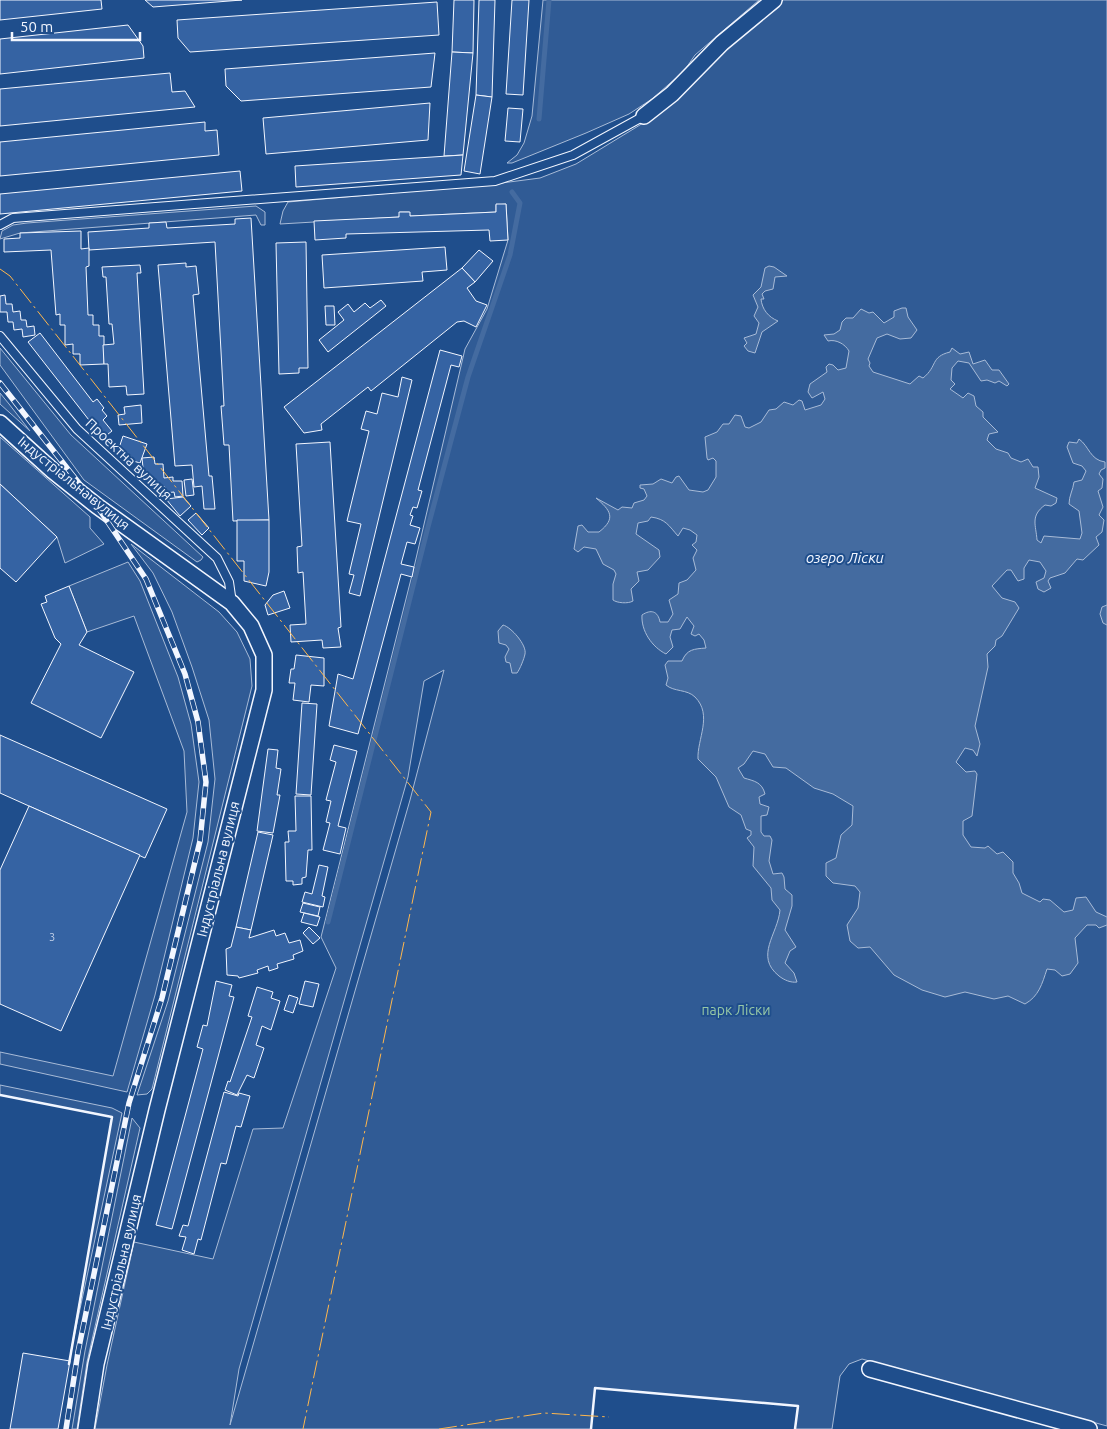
<svg xmlns="http://www.w3.org/2000/svg" width="1107" height="1429" viewBox="0 0 1107 1429" font-family="Ubuntu,sans-serif">
	<style>
		.built { fill: #305b95; stroke: #a8bbd7; fill-rule: evenodd }
		.water { fill: #446ba0; stroke: #a8bbd7 }
		.lines { fill: none; stroke-linecap: round; stroke-linejoin: round }
		.stream { stroke: #446ba0; stroke-width: 5 }
		.building { fill: #3563a3; stroke: #f2f6ff }
		.lane-casing { stroke: #f2f6ff; stroke-width: 10 }
		.street-casing { stroke: #f2f6ff; stroke-width: 18 }
		.lane { stroke: #1f4e8c; stroke-width: 8 }
		.street { stroke: #1f4e8c; stroke-width: 15 }
		.rail-casing { stroke: #f2f6ff; stroke-width: 5.5 }
		.rail { stroke: #1f4e8c; stroke-width: 4; stroke-dasharray: 11; stroke-linecap: butt }
		.wall { stroke: #f2f6ff; stroke-width: 2.5 }
		.power { stroke: #ffb74d; stroke-width: 1; stroke-dasharray: 18 4 2.5 4; stroke-linecap: butt }
		.labels { text-anchor: middle; dominant-baseline: central; stroke-width: 4; stroke-linejoin: round; paint-order: stroke }
		.number-label { font-size: 11px; fill: #c3d1e8 }
		.street-label { font-size: 14px; fill: #f2f6ff; stroke: #1f4e8c }
		.park-label { font-size: 14px; fill: #97c8a6; stroke: #1f4e8c }
		.water-label { font-size: 15px; font-style: italic; fill: #f2f6ff; stroke: #1f4e8c }
	</style>
	<rect width="100%" height="100%" fill="#1f4e8c"/>
	<!-- built -->
	<g class="built">
		<polygon points="543,0 759,0 695,55 684,71 652,99 629,114 586,133 512,163 507,163 517,155 524,143 532,116"/>
		<path d="M782 0H1107V1426L862 1359 849 1364 840 1376 832 1429H795L798 1406 595 1388 591 1429H95L107 1365 134 1242 213 1259 253 1129 283 1128 336 968 321 937 414 567 465 349 487 309 508 240 506 204 496 205V212L410 216 409 212H400L399 217 280 224 283 211 288 202 494 184 540 178 576 164 653 117 726 46ZM444 670 410 800 230 1425 239 1369 408 777 424 681Z"/>
		<polygon points="256,206 265,212 265,225 261,225 256,215 20,233 0,239 2,231 13,225 27,223"/>
		<polygon points="0,348 71,435 203,557 201,560 197,562 84,480 0,365"/>
		<polygon points="0,393 9,404 30,431 0,404"/>
		<polygon points="0,437 90,517 90,528 104,544 65,563 57,537 0,484"/>
		<polygon points="131,544 219,612 237,632 250,659 252,686 152,1089 147,1094 137,1095 168,1001 208,842 215,779 209,720 192,667 172,612 153,573"/>
		<polygon points="128,562 140,581 178,677 191,724 199,782 193,838 155,995 127,1092 0,1064 0,1052 113,1076 187,812 184,751 134,616 87,632 69,586"/>
		<polygon points="0,1085 112,1108 122,1113 71,1351 112,1117 0,1095"/>
		<polygon points="132,1118 140,1128 87,1362 77,1429 72,1429 85,1351"/>
	</g>
	<!-- water -->
	<g class="water">
		<path d="M769 266 774 267 787 276 775 277 773 289 765 291 762 294 764 299H761C762 309 768 317 778 321L762 332 755 353 748 351 744 346 747 343 744 338 756 334 759 323 754 316 758 307 753 295 761 287 765 268Z"/>
		<path d="M902 308H906L908 317 917 330 911 338 900 339 887 334 877 338 868 359 870 363 869 366 873 372 910 384 919 376 923 378C938 366 930 357 950 352L952 348 960 354 969 352 973 364 985 360 992 370H999L1009 384 1007 386 999 381 995 383 987 380 981 381 969 363 958 361 952 368 951 380 955 384 950 389 963 398 968 393 974 396 976 406 983 412V417L998 432 989 434 987 440 996 449 1008 453 1011 458 1021 462 1028 459 1033 467H1038L1039 477 1035 488 1057 498 1056 503 1051 506 1045 505C1030 516 1036 525 1037 540L1041 543 1044 536 1080 539 1082 533 1079 511 1069 504C1069 496 1073 490 1074 482L1082 480 1086 471 1082 466 1073 463 1067 447 1069 442 1077 443 1079 439C1089 446 1090 460 1105 462V468L1101 470 1099 474 1103 479 1102 488 1098 491 1103 507 1099 515 1104 520 1102 532 1096 537 1099 545 1083 560 1077 559 1065 573 1050 578 1048 581 1051 588 1044 592 1038 589 1036 582 1044 578 1046 571 1040 562 1029 560 1024 568V579L1018 581 1011 570H1007L992 586 1002 598 1015 602 1019 608 1002 636 996 640 995 646 987 654 988 667 975 726 980 744 977 756 973 750 965 748 956 762 966 772 975 771 977 774 972 816 963 821V835L971 847 985 848 988 846 997 854 1003 852 1013 862V873L1019 883 1022 893 1040 902 1043 899 1050 900 1064 912 1073 910 1076 898 1086 897 1096 912 1107 917V925L1099 928 1096 925H1087L1075 938 1078 963 1070 974 1062 976 1055 970 1047 969C1042 984 1039 996 1025 1004L1008 996 994 999 965 992 945 997 922 990 894 975 870 947 858 948 850 941 847 925 858 908 860 892 855 886 833 883 826 876V863L836 858 841 835 852 825 853 806 833 794 814 788 786 768 773 767 765 754 753 751 744 764 738 768 744 778C754 781 762 782 765 794L759 797 760 804 769 807 767 815 761 816V832L764 836H770L772 840 769 861 773 874 782 873 784 877 785 889 792 895V906L785 930 796 947 790 951 785 963 794 973 797 982C791 983 784 980 779 976 754 956 778 934 780 910L772 900 771 888 753 866 754 847 747 838 751 835V831L746 829 741 815 729 807 716 777 698 759C697 739 713 715 695 697 687 689 674 692 666 685L668 678 665 665 668 661H682C687 649 694 649 706 648L704 640 699 634 695 636 691 634 694 626 687 617 680 629 672 630 670 637 673 647 666 654C652 647 641 631 642 615 651 609 658 611 660 622H668L673 614 669 600 678 594 679 583 687 580 696 570 693 558 697 550 692 545 696 542 697 535 690 530 683 528 678 536C669 526 666 519 651 517L648 521 638 523 636 534 659 550 660 557 648 570 637 572 639 581 631 589 633 601C628 604 617 603 613 600V584L616 574 614 570 603 564 596 549 584 547 578 552 574 549 578 526 582 525 588 532H599C617 518 610 510 596 498L618 510 622 507 632 508 634 503 644 500 647 496 644 489 640 488V485L653 484 661 479 672 483 676 477 679 476 689 490 703 492 708 490 716 477V461L713 458 708 460 707 458 705 437 717 432 723 424H729L735 415 741 416 745 427 749 428 761 422 769 410 776 409 784 402 793 405 799 400 802 401 805 410 821 405 825 399 823 392 812 398 808 392 810 384 827 372 826 367 829 364 833 365 838 370 846 368 849 351C845 344 836 339 828 341L824 335 834 334 840 330 842 322 846 318H853L861 309 869 313 873 312 884 323 894 317V311Z"/>
		<polygon points="1107,605 1107,625 1103,623 1100,614 1102,607"/>
		<path d="M503 625C511 627 527 645 525 654 524 659 520 669 517 673H512L510 663 506 662 505 657 509 649 506 645 499 643 498 631Z"/>
	</g>
	<g class="lines">
		<!-- stream -->
		<g class="stream">
			<polyline points="539,119 549,0"/>
			<polyline points="328,922 428,527 468,377 510,255 520,203 512,192"/>
		</g>
	</g>
	<!-- building -->
	<g class="building">
		<polygon points="0,0 101,0 102,9 0,20"/>
		<polygon points="145,0 242,0 153,7"/>
		<polygon points="454,0 474,0 473,53 452,52"/>
		<polygon points="479,0 495,0 492,97 476,95"/>
		<polygon points="512,0 529,0 523,95 506,94"/>
		<polygon points="437,2 439,35 190,52 178,38 177,20"/>
		<polygon points="128,25 143,46 144,58 0,74 0,39"/>
		<polygon points="452,52 473,53 463,155 444,156"/>
		<polygon points="435,53 431,87 241,101 226,86 225,69"/>
		<polygon points="170,73 172,92 185,91 195,107 0,126 0,89"/>
		<polygon points="476,95 492,97 480,174 464,171"/>
		<polygon points="430,103 428,140 266,154 263,118"/>
		<polygon points="508,108 523,109 520,142 505,141"/>
		<polygon points="205,122 205,131 217,130 219,155 0,176 0,142"/>
		<polygon points="463,155 461,175 296,187 295,166"/>
		<polygon points="240,171 242,191 0,214 0,194"/>
		<polygon points="496,204 506,204 508,240 490,241 489,230 346,234 346,238 315,240 314,221 399,217 399,212 410,212 410,216 496,212"/>
		<polygon points="251,218 269,520 233,521 229,445 224,445 221,406 224,406 215,242 89,250 88,232 149,228 149,223 166,222 167,228 235,224 235,219"/>
		<polygon points="81,231 81,249 89,248 89,266 86,267 88,315 93,315 93,325 99,325 99,336 104,336 104,364 80,365 80,354 73,354 73,344 65,345 65,325 60,325 60,314 56,315 51,250 4,252 4,239 20,238 20,233"/>
		<polygon points="306,242 308,368 299,368 299,373 279,374 276,243"/>
		<polygon points="445,247 447,270 422,272 423,281 324,288 322,255"/>
		<polygon points="479,250 493,261 475,282 462,268"/>
		<polygon points="186,263 186,267 196,266 199,294 193,295 209,476 212,476 215,509 204,509 202,486 194,487 192,465 175,466 158,265"/>
		<polygon points="140,265 141,273 137,273 144,394 127,395 126,386 109,387 108,364 104,364 103,345 114,344 112,324 109,324 106,277 103,277 102,267"/>
		<polygon points="462,268 475,282 467,288 476,301 487,305 476,327 464,321 457,322 371,391 368,387 321,424 322,430 304,433 284,407"/>
		<polygon points="5,295 6,304 12,304 13,312 20,311 21,320 26,320 27,327 34,326 35,335 23,337 22,329 14,330 13,322 8,322 7,312 0,312 0,296"/>
		<polygon points="381,300 386,306 328,352 319,340 344,320 338,312 348,304 354,312 365,303 370,308"/>
		<polygon points="325,306 334,306 335,325 326,325"/>
		<polygon points="40,333 93,402 97,399 104,408 102,410 107,416 103,420 112,431 103,438 28,342"/>
		<polygon points="440,350 462,356 459,367 451,365 418,490 422,491 417,508 413,507 410,515 413,516 410,525 420,528 415,544 407,542 401,564 414,567 412,577 401,574 358,734 329,726 338,674 353,679"/>
		<polygon points="402,377 412,380 360,596 349,593 354,575 349,574 361,524 347,521 369,431 361,429 366,411 377,414 382,393 398,397"/>
		<polygon points="141,405 142,423 119,425 118,415 125,414 124,407"/>
		<polygon points="123,436 147,444 140,463 130,460 131,456 118,451"/>
		<polygon points="330,442 341,627 338,628 341,647 323,648 322,640 291,642 290,625 306,624 303,572 298,573 297,547 302,546 296,444"/>
		<polygon points="154,457 155,464 163,464 164,478 173,477 173,481 182,481 183,496 175,497 174,492 165,493 165,487 154,488 153,477 144,477 142,458"/>
		<polygon points="192,479 194,495 186,496 184,480"/>
		<polygon points="0,484 57,537 16,582 0,568"/>
		<polygon points="183,497 191,506 180,516 166,499"/>
		<polygon points="196,513 209,528 202,535 188,520"/>
		<polygon points="237,520 269,520 269,572 266,586 244,581 244,561 237,561"/>
		<polygon points="69,586 87,632 79,645 134,672 101,738 31,703 61,644 55,638 41,604 47,602 45,596"/>
		<polygon points="284,591 290,608 268,615 265,605 273,595"/>
		<polygon points="296,655 324,658 324,686 311,685 309,702 293,700 295,683 289,683 291,669 294,669"/>
		<polygon points="302,703 317,704 311,795 296,794"/>
		<polygon points="0,735 167,809 145,858 0,793"/>
		<polygon points="334,745 357,751 338,826 346,828 340,854 323,850 330,823 326,822 331,801 326,800 336,762 330,760"/>
		<polygon points="268,749 278,750 276,768 281,769 277,795 280,795 273,833 257,831"/>
		<polygon points="295,796 311,796 312,850 308,850 306,877 302,878 302,884 293,885 293,881 286,881 285,842 289,842 288,831 296,831"/>
		<polygon points="29,806 140,855 61,1031 0,1004 0,870"/>
		<polygon points="258,832 273,835 251,930 236,927"/>
		<polygon points="319,865 328,867 322,896 325,897 323,907 302,902 305,892 312,894"/>
		<polygon points="303,903 320,907 318,916 300,912"/>
		<polygon points="304,913 320,917 317,926 301,922"/>
		<polygon points="236,927 251,930 249,938 274,930 276,936 285,933 289,943 300,940 303,951 293,955 294,959 277,964 278,968 269,971 268,966 257,970 258,973 239,978 238,976 227,975 226,949 231,947"/>
		<polygon points="309,927 320,938 313,944 303,933"/>
		<polygon points="216,981 232,985 229,996 234,997 172,1229 156,1225 203,1049 197,1047 203,1025 207,1026"/>
		<polygon points="305,981 319,984 313,1007 299,1004"/>
		<polygon points="257,987 273,992 271,998 280,1001 271,1030 262,1026 256,1045 264,1048 254,1078 247,1075 237,1095 225,1090 228,1081 230,1082 252,1017 248,1016"/>
		<polygon points="289,995 298,998 293,1013 284,1010"/>
		<polygon points="224,1092 238,1096 239,1093 250,1096 241,1127 236,1126 226,1164 221,1163 201,1240 198,1239 194,1254 182,1250 186,1237 179,1236 183,1225 188,1226"/>
		<polygon points="23,1353 70,1361 58,1429 10,1429"/>
	</g>
	<g class="lines">
		<!-- lane casing -->
		<g class="lane-casing">
			<g id="lane">
				<polyline points="0,225 13,218 495,181 573,155 644,116"/>
				<polyline points="0,336 77,429 217,558 229,582 232,603"/>
			</g>
		</g>
		<!-- street casing -->
		<g class="street-casing">
			<g id="street">
				<polyline points="644,116 672,94 722,43 774,0"/>
				<polyline points="0,423 53,471 97,506 232,603 251,626 264,655 264,690 157,1110 96,1364 86,1429"/>
				<polyline points="870,1369 1089,1429"/>
			</g>
		</g>
		<!-- lane -->
		<use href="#lane" class="lane"/>
		<!-- street -->
		<use href="#street" class="street"/>
		<!-- rail casing -->
		<g class="rail-casing">
			<polyline id="rail" points="0,383 97,506 146,579 185,674 198,722 206,782 200,841 162,998 129,1103 78,1352 66,1429"/>
		</g>
		<!-- rail -->
		<use href="#rail" class="rail"/>
		<!-- wall -->
		<g class="wall">
			<polyline points="0,1095 112,1117 69,1364"/>
			<polyline points="591,1429 595,1388 798,1406 795,1429"/>
		</g>
		<!-- power -->
		<g class="power">
			<polyline points="0,269 10,276 431,812 303,1429"/>
			<polyline points="439,1429 544,1413 609,1417"/>
		</g>
	</g>
	<g class="labels">
		<!-- number labels -->
		<g class="number-label">
			<text x="52" y="937">3</text>
		</g>
		<!-- street labels -->
		<g class="street-label">
			<text transform="translate(129 459) rotate(43)">Проектна вулиця</text>
			<text transform="translate(74 483) rotate(39)">Індустріальна вулиця</text>
			<text transform="translate(218 869) rotate(-76)">Індустріальна вулиця</text>
			<text transform="translate(121 1262) rotate(-77)">Індустріальна вулиця</text>
		</g>
		<!-- park labels -->
		<g class="park-label">
			<text x="736" y="1010">парк Ліски</text>
		</g>
		<!-- water labels -->
		<g class="water-label">
			<text x="845" y="557">озеро Ліски</text>
		</g>
	</g>
	<!-- scale -->
	<path d="M12 32v8h128v-8" fill="none" stroke="#f2f6ff" stroke-width="2.5"/>
	<text x="20" y="32" font-size="15" fill="#f2f6ff" stroke="#1f4e8c" stroke-width="4" paint-order="stroke">50 m</text>
</svg>
